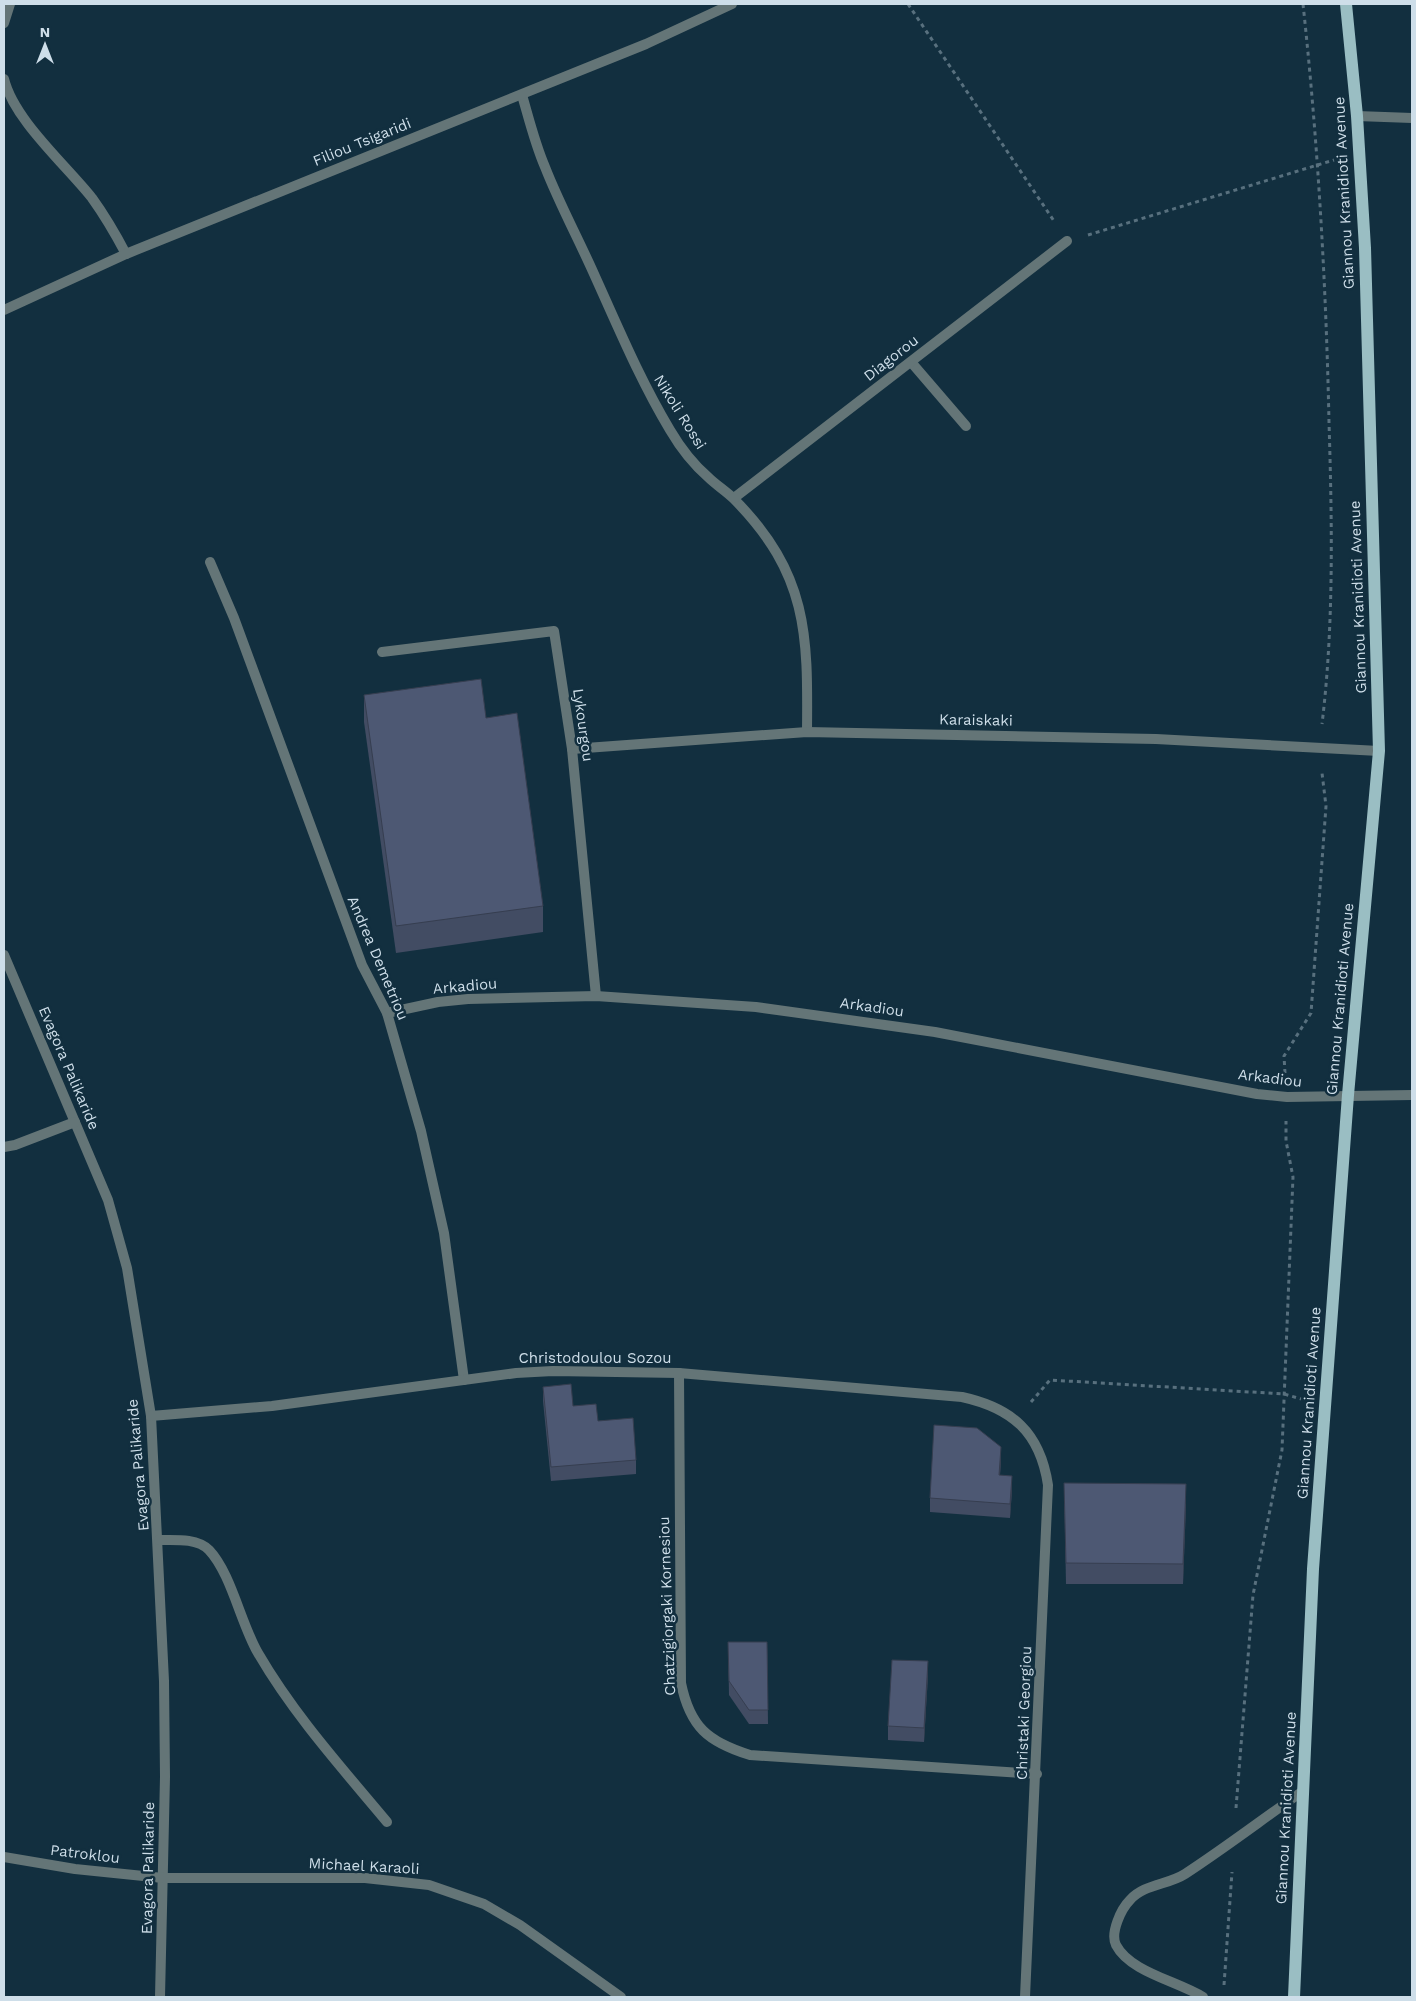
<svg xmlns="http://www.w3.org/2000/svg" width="1416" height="2001" viewBox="0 0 1416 2001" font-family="'Work Sans',sans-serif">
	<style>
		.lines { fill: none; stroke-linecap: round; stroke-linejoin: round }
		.path { stroke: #58707e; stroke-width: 3; stroke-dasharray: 4 4; stroke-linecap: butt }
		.lane { stroke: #647577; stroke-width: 10 }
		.street { stroke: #647577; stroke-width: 10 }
		.primary { stroke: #9abec3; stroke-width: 12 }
		.wall { fill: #424c63 }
		.shaded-wall { fill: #363e50 }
		.building { fill: #4d5873; stroke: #363e50 }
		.labels { text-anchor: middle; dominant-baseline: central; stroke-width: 5; stroke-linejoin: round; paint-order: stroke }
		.street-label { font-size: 15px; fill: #cedee9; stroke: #122f3f }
	</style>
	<rect width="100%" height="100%" fill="#122f3f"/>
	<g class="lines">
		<!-- path -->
		<g class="path">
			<polyline points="908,4 1054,221"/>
			<path d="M1303 4C1318 143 1326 283 1329 422 1332 522 1334 625 1322 724"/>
			<polyline points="1088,235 1334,160"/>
			<polyline points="1285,1073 1284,1056 1311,1013 1326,806 1322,773"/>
			<polyline points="1031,1402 1050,1380 1284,1394 1301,1399"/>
			<polyline points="1236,1808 1253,1595 1282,1450 1293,1177 1286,1141 1286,1121"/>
			<polyline points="1224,1985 1232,1872"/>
		</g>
		<!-- lane -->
		<path class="lane" d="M1203 1997C1177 1981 1130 1972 1116 1945 1110 1933 1121 1909 1130 1900 1144 1884 1168 1885 1185 1874 1225 1848 1264 1818 1303 1791"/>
		<!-- street -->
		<g class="street">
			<polyline points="4,23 10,4"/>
			<path d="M4 79C14 120 66 165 92 198 105 216 116 235 126 254"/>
			<path d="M522 95C529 119 535 144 545 167 559 203 578 238 594 274 618 327 640 380 670 430 680 447 693 464 708 477 716 485 726 491 734 499 808 574 808 634 807 732"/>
			<polyline points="1357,116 1412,118"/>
			<polyline points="4,310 126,254 646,44 732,4"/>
			<polyline points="911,362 966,426"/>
			<polyline points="734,498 1067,241"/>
			<polyline points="210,562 234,618 362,965 387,1013 421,1131 444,1233 464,1380"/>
			<polyline points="382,652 554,631 572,749 596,996"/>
			<polyline points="572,749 807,732 1156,739 1379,751"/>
			<polyline points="4,955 108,1200 127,1268 151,1416 164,1681 165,1777 160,1997"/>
			<polyline points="387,1013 438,1002 468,999 596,996 756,1007 935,1032 1257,1094 1287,1097 1412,1095"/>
			<polyline points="4,1147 15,1145 75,1122"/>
			<path d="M679 1373 681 1683C690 1727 708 1742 750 1755L1037 1774"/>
			<path d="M151 1416 272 1406 516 1373 553 1371 679 1373 962 1397C1012 1408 1040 1432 1048 1485L1025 1997"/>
			<path d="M159 1540C175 1540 197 1538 209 1550 231 1573 241 1624 258 1653 294 1715 342 1768 387 1822"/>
			<polyline points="4,1857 75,1869 163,1878 365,1878 429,1885 484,1904 520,1925 621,1997"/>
		</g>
		<!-- primary -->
		<polyline class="primary" points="1294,1997 1313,1569 1348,1095 1379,751 1365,248 1357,116 1346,4"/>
	</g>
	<!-- wall -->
	<g class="wall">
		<polygon points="364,695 486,718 543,906 543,932 396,953 364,722"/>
		<polygon points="543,1387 598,1421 636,1460 636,1474 551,1481 543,1401"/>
		<polygon points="1001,1461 1000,1475 1012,1490 1010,1518 930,1512 930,1498"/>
		<polygon points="1064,1483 1186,1504 1183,1584 1066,1584"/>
		<polygon points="728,1642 767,1642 768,1724 749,1724 729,1695"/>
		<polygon points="928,1675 924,1742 888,1740 888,1726"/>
	</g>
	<!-- shaded-wall -->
	<g class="shaded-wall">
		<polygon points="1001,1447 1001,1461 999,1489 999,1475"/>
		<polygon points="1012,1476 1012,1490 1010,1518 1010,1504"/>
		<polygon points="1186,1484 1186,1504 1183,1584 1183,1564"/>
		<polygon points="928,1661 928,1675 924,1742 924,1728"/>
	</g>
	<!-- building -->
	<g class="building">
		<polygon points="481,679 486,718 517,713 543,906 396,926 364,695"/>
		<polygon points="571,1384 573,1406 596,1404 598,1421 633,1418 636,1460 551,1467 543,1387"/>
		<polygon points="934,1425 977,1428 1001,1447 999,1475 1012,1476 1010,1504 930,1498"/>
		<polygon points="1064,1483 1186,1484 1183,1564 1066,1563"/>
		<polygon points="728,1642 767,1642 768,1710 749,1710 729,1681"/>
		<polygon points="892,1660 928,1661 924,1728 888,1726"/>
	</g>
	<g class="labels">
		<!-- street labels -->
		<g class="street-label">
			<text transform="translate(362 142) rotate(-22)">Filiou Tsigaridi</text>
			<text transform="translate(1344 193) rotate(-93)">Giannou Kranidioti Avenue</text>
			<text transform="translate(891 358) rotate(-38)">Diagorou</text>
			<text transform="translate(680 412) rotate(58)">Nikoli Rossi</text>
			<text transform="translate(1358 597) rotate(-92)">Giannou Kranidioti Avenue</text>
			<text transform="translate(976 720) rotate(1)">Karaiskaki</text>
			<text transform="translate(583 725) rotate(82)">Lykourgou</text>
			<text transform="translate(378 958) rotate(67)">Andrea Demetriou</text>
			<text transform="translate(465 986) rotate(-5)">Arkadiou</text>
			<text transform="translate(1340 999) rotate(-85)">Giannou Kranidioti Avenue</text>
			<text transform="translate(872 1007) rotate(8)">Arkadiou</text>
			<text transform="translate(69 1068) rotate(67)">Evagora Palikaride</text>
			<text transform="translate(1270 1078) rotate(7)">Arkadiou</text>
			<text x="595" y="1358">Christodoulou Sozou</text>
			<text transform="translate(1309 1403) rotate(-86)">Giannou Kranidioti Avenue</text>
			<text transform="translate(138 1465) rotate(-95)">Evagora Palikaride</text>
			<text transform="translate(667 1606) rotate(-92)">Chatzigiorgaki Kornesiou</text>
			<text transform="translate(1024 1713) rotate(-88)">Christaki Georgiou</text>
			<text transform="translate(1286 1808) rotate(-87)">Giannou Kranidioti Avenue</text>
			<text transform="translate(85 1854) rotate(7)">Patroklou</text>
			<text transform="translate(364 1866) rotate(3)">Michael Karaoli</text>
			<text transform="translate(148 1868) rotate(-89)">Evagora Palikaride</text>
		</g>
	</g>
	<!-- border -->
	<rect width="1416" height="2001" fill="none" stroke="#cedee9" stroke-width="10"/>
	<!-- north arrow -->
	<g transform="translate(45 45)" stroke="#122f3f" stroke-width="4" paint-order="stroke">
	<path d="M0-4L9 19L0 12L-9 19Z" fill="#cedee9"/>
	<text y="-8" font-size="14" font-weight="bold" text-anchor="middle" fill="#cedee9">N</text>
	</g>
</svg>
